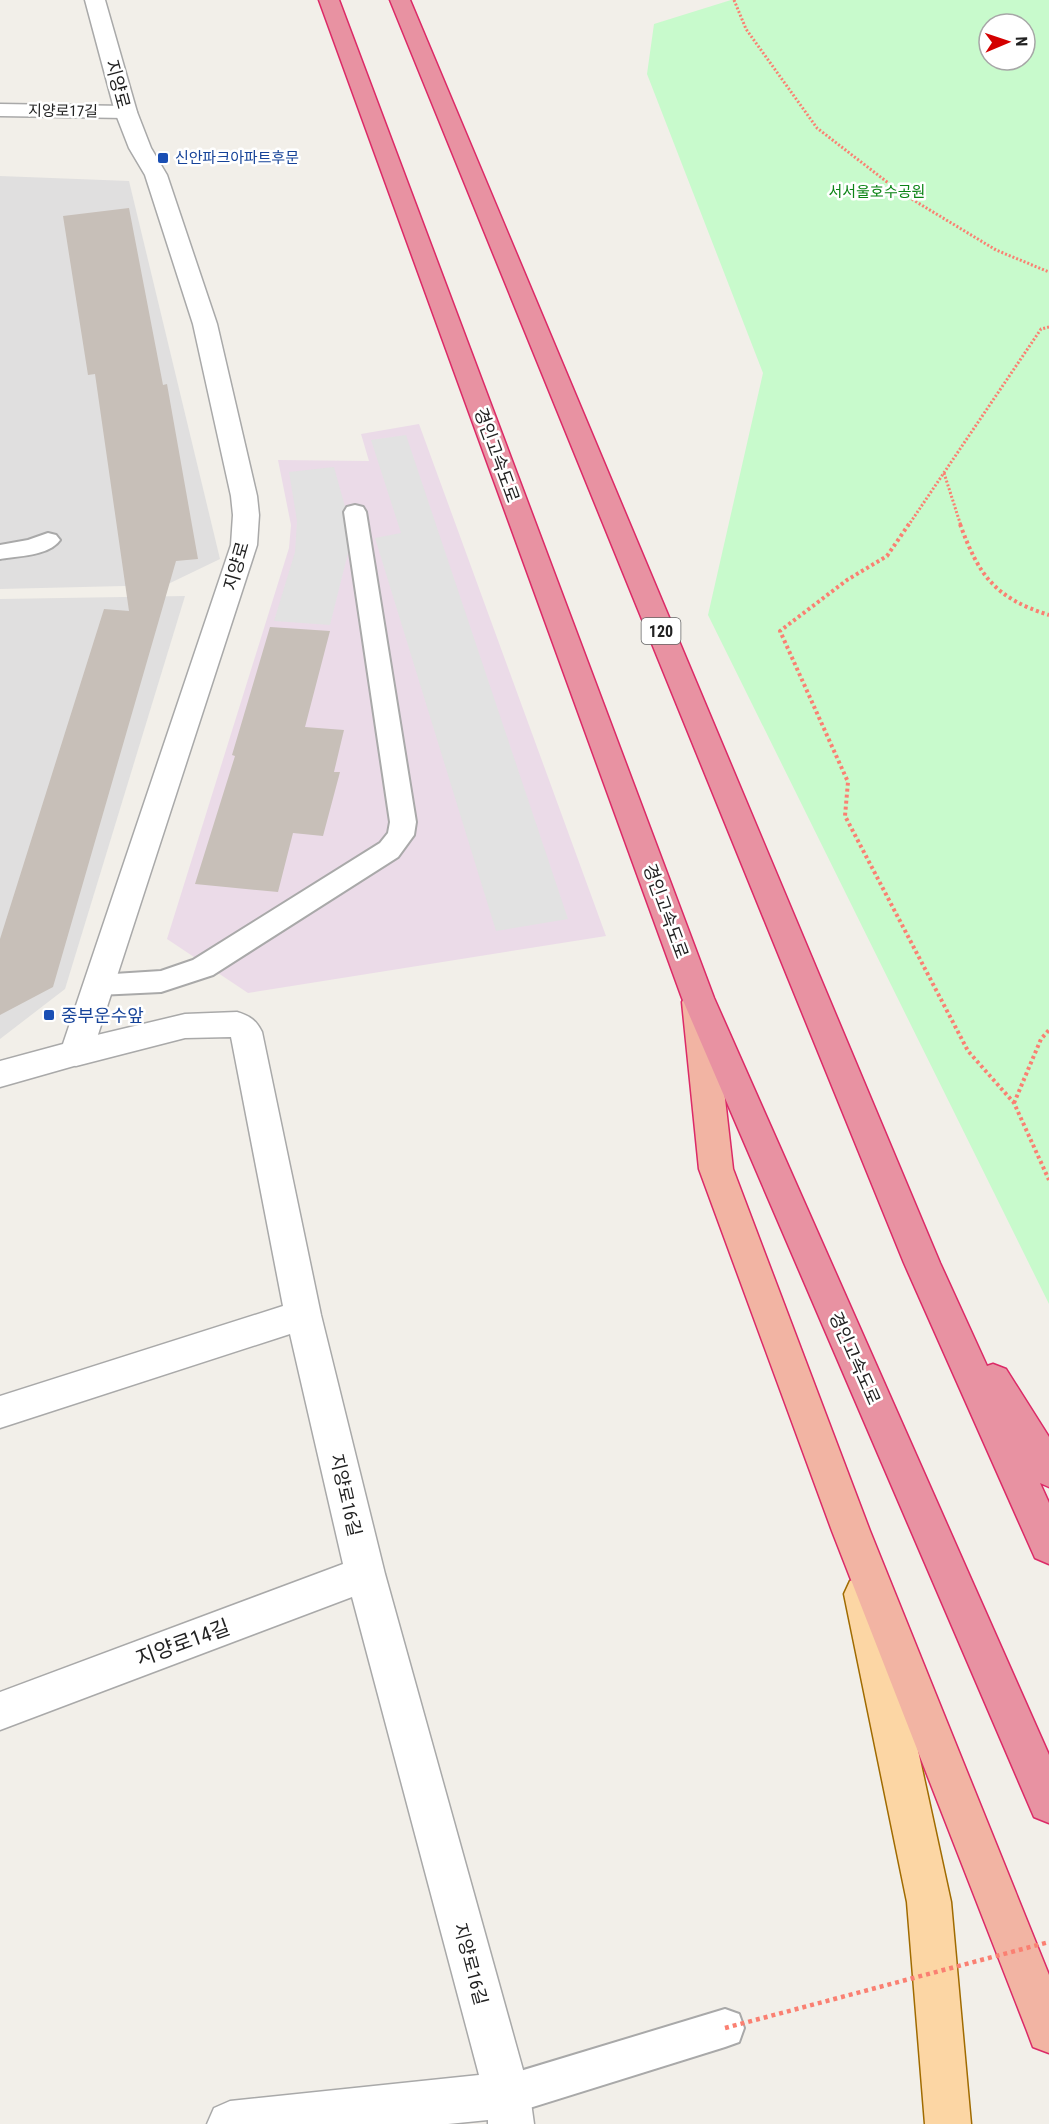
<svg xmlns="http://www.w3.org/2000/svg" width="1049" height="2124" viewBox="0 0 1049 2124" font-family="'Roboto Condensed','Noto Sans KR',sans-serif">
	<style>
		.residential { fill: #e0dfdf }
		.industrial { fill: #ebdbe8 }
		.park { fill: #c8facc; fill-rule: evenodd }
		.parking { fill: #e2e2e2 }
		.building { fill: #c7bfb8 }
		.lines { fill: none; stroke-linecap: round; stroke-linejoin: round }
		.service-casing { stroke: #a9a9a9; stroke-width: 4 }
		.minor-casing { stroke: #a9a9a9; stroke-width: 3 }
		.tertiary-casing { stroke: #a9a9a9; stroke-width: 3 }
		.primary-casing { stroke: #a06b00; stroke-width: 3 }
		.trunk-casing { stroke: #dc2a67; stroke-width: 3 }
		.motorway-casing { stroke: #dc2a67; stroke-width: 3 }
		.path-far1 { stroke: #fa8072; stroke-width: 3; stroke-dasharray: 2 2; stroke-linecap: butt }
		.path { stroke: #fa8072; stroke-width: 4; stroke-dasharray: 3 3; stroke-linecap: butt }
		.service { fill: #fff; fill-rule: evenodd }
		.minor { fill: #fff; fill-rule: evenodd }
		.tertiary { fill: #fff; fill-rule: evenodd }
		.primary { fill: #fcd6a4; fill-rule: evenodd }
		.trunk { fill: #f2b4a3; fill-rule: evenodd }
		.motorway { fill: #e892a2; fill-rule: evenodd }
		.path-bridge { stroke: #fa8072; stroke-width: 4.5; stroke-dasharray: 4 4; stroke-linecap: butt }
		.transit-dot { fill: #1a4fb4; stroke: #fff; stroke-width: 2 }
		.labels { text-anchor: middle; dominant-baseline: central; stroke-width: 5; stroke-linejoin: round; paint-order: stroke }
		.far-street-label { font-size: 15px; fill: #222; stroke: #fff }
		.far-transit-label { font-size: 15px; fill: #164399; stroke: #fff; text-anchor: start }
		.far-park-label { font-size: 15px; fill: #0c8416; stroke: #fff }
		.shield { fill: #fff; stroke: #646464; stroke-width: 1.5 }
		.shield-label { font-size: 16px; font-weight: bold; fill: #222 }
		.street-label { font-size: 18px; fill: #222; stroke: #fff }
		.transit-label { font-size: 18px; fill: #164399; stroke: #fff; text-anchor: start }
		.near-street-label { font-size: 21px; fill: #222; stroke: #fff }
	</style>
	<rect width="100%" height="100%" fill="#f2efe9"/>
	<!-- residential -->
	<g class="residential">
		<polygon points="0,176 129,181 220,559 166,585 0,589"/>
		<polygon points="185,596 65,989 0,1039 0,599"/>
	</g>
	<!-- industrial -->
	<polygon class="industrial" points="419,424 606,936 248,993 167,939 289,548 291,525 278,460 369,461 361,434"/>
	<!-- park -->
	<path class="park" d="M731 0H1049V1304L708 615 763 373 647 74 654 24ZM989 24H1025V60H989Z"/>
	<!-- parking -->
	<g class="parking">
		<polygon points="406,435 568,919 496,931 375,538 401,533 371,440"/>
		<polygon points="334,467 347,514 348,553 330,625 274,621 295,552 297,521 289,472"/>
	</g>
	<!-- building -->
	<g class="building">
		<polygon points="129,208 163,385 167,384 198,559 176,561 53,987 0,1015 0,939 104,609 129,611 95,374 88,375 63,216"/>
		<polygon points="270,627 330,631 305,727 344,730 334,772 340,772 323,836 293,833 278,892 195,884 235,756 232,755"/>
	</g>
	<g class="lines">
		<!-- service casing -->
		<g class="service-casing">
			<g id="service">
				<polygon points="355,505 363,507 366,512 416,822 414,835 398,857 213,975 161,992 98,995 88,992 84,985 88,978 98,975 161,971 193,960 380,843 388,833 390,822 344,512 347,507"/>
				<path d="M48 533 56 535 60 540C49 556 17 556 0 559V545L28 540Z"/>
				<polygon points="725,2009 739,2014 744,2028 739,2042 725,2047 507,2115 493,2109 487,2095 493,2081 507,2075"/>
			</g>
		</g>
		<!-- minor casing -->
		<g class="minor-casing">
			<g id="minor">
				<polygon points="0,104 126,106 134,107 137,112 134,117 126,118 0,116"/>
				<path d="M237 1012C250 1016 256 1020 262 1032L321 1315 385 1574 530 2095 534 2124H488V2120L448 2124H207L214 2108 230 2101 479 2075 352 1597 0 1730V1692L343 1564 290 1334 0 1428V1396L283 1306 231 1037 185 1038 76 1066 64 1062 60 1053 64 1044 76 1040 185 1014Z"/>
			</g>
		</g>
		<!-- tertiary casing -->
		<g class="tertiary-casing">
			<polygon id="tertiary" points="85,0 105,0 137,112 151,148 167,175 217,324 257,496 259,515 257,545 92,1053 88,1062 0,1087 0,1061 63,1044 231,545 233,515 231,496 193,324 145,175 129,148 115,112"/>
		</g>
		<!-- primary casing -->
		<g class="primary-casing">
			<polygon id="primary" points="864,1576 878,1581 884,1594 951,1902 971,2124 925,2124 907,1902 844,1594 850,1581"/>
		</g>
		<!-- trunk casing -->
		<g class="trunk-casing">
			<polygon id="trunk" points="698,990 709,993 714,1002 733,1169 870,1531 1049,1975 1049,2053 1033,2047 1027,2031 832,1531 699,1169 682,1002 687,993"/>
		</g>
		<!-- motorway casing -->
		<g class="motorway-casing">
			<g id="motorway">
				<polygon points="319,0 339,0 714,998 1049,1755 1049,1823 1034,1817 682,998"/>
				<polygon points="390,0 410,0 940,1263 987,1366 993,1364 1006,1369 1049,1437 1049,1487 1040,1483 1049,1503 1049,1564 1035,1558 904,1263"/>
			</g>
		</g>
		<!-- path-far1 -->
		<g class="path-far1">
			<polyline points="734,0 746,29 817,128 900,192 996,250 1049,272"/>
			<polyline points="944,473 961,526"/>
			<polyline points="908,526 1041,329 1049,327"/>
		</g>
		<!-- path -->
		<g class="path">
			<polyline points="909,524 887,556 847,580 780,631 848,782 845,816 968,1051 1014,1103 1049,1180"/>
			<path d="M960 524C979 576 995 598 1049 615"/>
			<polyline points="1014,1103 1041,1039 1049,1030"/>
		</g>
		<!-- service -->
		<use href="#service" class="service"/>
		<!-- minor -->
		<use href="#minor" class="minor"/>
		<!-- tertiary -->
		<use href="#tertiary" class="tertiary"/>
		<!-- primary -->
		<use href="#primary" class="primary"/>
		<!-- trunk -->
		<use href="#trunk" class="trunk"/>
		<!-- motorway -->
		<use href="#motorway" class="motorway"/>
		<!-- path-bridge -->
		<polyline class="path-bridge" points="725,2028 1049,1942"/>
	</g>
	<!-- markers -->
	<g class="transit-dot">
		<rect x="157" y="152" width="12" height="12" rx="3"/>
		<rect x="43" y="1009" width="12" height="12" rx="3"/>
	</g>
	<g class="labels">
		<!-- far-street labels -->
		<g class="far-street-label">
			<text transform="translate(63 111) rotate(1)">지양로17길</text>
		</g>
		<!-- far-transit labels -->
		<g class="far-transit-label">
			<text x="175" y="158">신안파크아파트후문</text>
		</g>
		<!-- far-park labels -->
		<g class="far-park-label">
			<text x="877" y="192">서서울호수공원</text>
		</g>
		<!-- shield labels -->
		<rect class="shield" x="641.5" y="618" width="39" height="26" rx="4.5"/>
		<g class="shield-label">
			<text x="661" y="631">120</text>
		</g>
		<!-- street labels -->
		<g class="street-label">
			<text transform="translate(118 84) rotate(75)">지양로</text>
			<text transform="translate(497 455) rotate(70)">경인고속도로</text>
			<text transform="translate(236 566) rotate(-74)">지양로</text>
			<text transform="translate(666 911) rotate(70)">경인고속도로</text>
			<text transform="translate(855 1358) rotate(66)">경인고속도로</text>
			<text transform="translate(346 1495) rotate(77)">지양로16길</text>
			<text transform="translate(471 1964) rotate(75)">지양로16길</text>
		</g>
		<!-- transit labels -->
		<g class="transit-label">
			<text x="61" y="1015">중부운수앞</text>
		</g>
		<!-- near-street labels -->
		<g class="near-street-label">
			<text transform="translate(183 1643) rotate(-20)">지양로14길</text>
		</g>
	</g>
	<!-- north arrow -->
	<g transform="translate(1007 42) rotate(88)"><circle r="28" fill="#ffffff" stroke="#a7a7a7" stroke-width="1.5"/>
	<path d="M0-4.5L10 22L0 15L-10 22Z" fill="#d40000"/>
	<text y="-9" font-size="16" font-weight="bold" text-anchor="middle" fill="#222222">N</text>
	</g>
</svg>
